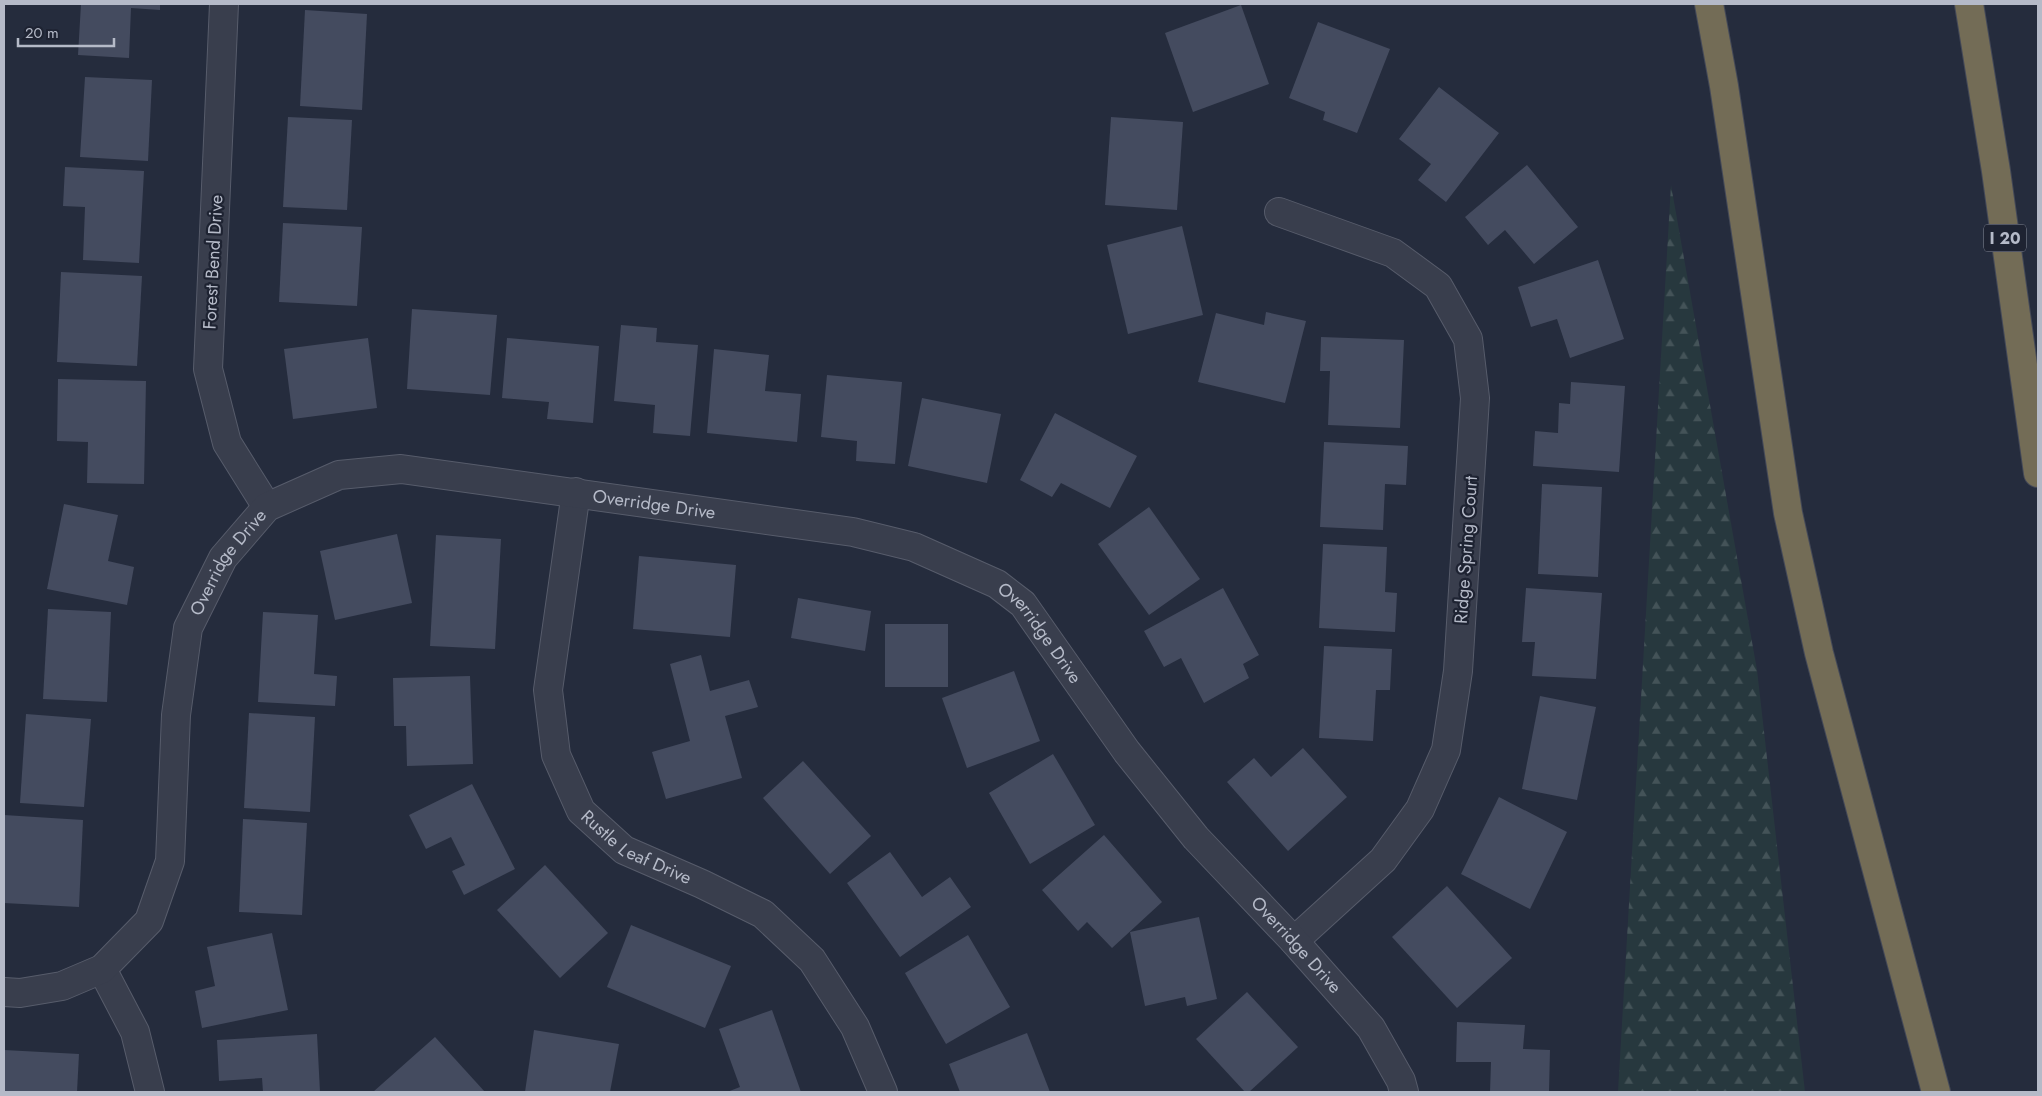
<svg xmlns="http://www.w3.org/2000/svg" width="2042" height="1096" viewBox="0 0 2042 1096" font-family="Jost,sans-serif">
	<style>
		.forest { fill: url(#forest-firs) }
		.building { fill: #444b5f }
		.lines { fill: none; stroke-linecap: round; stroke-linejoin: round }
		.street-casing { stroke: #575c6b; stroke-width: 30 }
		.highway-casing { stroke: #444958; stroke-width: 30 }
		.street { stroke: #393e4d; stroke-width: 28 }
		.highway { stroke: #736c56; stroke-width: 28 }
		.labels { text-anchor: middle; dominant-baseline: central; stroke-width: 4.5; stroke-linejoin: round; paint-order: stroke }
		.shield { fill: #1e2332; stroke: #888d9b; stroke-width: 1 }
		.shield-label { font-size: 16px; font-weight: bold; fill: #b5bac8 }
		.street-label { font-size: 18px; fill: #b5bac8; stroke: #1e2332 }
	</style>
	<defs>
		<pattern id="forest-firs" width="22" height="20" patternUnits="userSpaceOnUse" patternTransform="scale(1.25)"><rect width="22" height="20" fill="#27383e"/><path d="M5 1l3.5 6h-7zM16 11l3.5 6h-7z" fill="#445358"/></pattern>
	</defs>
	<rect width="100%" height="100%" fill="#252c3d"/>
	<!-- forest -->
	<polygon class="forest" points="1671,185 1757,670 1805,1092 1618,1092"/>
	<!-- building -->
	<g class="building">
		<polygon points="81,4 160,4 160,10 131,8 129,58 78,55"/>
		<polygon points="1241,5 1269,84 1193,112 1165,33"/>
		<polygon points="305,10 367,14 362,110 300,106"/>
		<polygon points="1318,22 1390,49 1357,133 1323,120 1325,112 1289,98"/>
		<polygon points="85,77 152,80 148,161 80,157"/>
		<polygon points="1439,87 1499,133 1446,202 1418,180 1431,164 1399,139"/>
		<polygon points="288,117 352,120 347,210 283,207"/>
		<polygon points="1111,117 1183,122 1177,210 1105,205"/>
		<polygon points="1527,165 1578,227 1534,264 1505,230 1488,245 1465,217"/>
		<polygon points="65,167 144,171 139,263 83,260 85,207 63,206"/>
		<polygon points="283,223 362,227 357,306 279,302"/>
		<polygon points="1182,226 1203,315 1128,334 1107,245"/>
		<polygon points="1598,260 1624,339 1570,358 1557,319 1531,327 1518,287"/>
		<polygon points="61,272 142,276 137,366 57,362"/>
		<polygon points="412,309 497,315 490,395 407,389"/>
		<polygon points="1266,312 1306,321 1285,403 1198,382 1216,313 1264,325"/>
		<polygon points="621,325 657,328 656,342 698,345 690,436 653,433 655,405 614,401"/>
		<polygon points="1321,337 1404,340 1400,428 1328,425 1330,371 1320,371"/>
		<polygon points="368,338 377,408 293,419 284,349"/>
		<polygon points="507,338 599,346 593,423 547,419 549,402 502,398"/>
		<polygon points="714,349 769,355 765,391 801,394 797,442 707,433"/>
		<polygon points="827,375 902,382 895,464 856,461 857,441 821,437"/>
		<polygon points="58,379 146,381 144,484 87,483 88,442 57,441"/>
		<polygon points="1571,382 1625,386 1619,472 1533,466 1535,431 1558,433 1559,403 1570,404"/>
		<polygon points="922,398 1001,414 987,483 908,466"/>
		<polygon points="1055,413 1137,456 1110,508 1061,483 1052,497 1020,480"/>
		<polygon points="1324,442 1408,446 1406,485 1385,484 1383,530 1320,527"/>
		<polygon points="1542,484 1602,487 1598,577 1538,574"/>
		<polygon points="64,504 118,515 108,561 134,567 127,605 47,589"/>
		<polygon points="1149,507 1200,579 1149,615 1098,544"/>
		<polygon points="397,534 412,603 335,620 320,551"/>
		<polygon points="436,535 501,539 495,649 430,646"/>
		<polygon points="1323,544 1387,547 1385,592 1397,593 1395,632 1319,628"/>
		<polygon points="639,556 736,565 730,637 633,629"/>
		<polygon points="1223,588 1259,655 1243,664 1249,678 1204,703 1181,658 1164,667 1144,631"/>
		<polygon points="1526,588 1602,593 1596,679 1532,676 1535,642 1522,642"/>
		<polygon points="798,598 871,611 865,651 791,638"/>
		<polygon points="48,609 111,612 107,702 43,699"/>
		<polygon points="263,612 318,615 314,674 337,676 335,706 258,702"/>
		<rect x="885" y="624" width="63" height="63"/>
		<polygon points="1324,646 1392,649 1390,690 1376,690 1373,741 1319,738"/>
		<polygon points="701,655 710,691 749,680 758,707 725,716 742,778 666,799 652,752 690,741 670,664"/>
		<polygon points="1014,671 1040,741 967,768 942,698"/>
		<polygon points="470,676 473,764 407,766 406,726 394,726 393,678"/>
		<polygon points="1540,696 1596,707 1577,800 1522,789"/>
		<polygon points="249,713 315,717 310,812 244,808"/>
		<polygon points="26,714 91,719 84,807 20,803"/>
		<polygon points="1303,748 1347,797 1288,851 1227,782 1254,758 1271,777"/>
		<polygon points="1053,754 1095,825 1030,864 989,793"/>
		<polygon points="803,761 871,836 830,874 763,798"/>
		<polygon points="472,784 515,869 464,895 452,871 465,865 451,837 426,849 409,815"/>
		<polygon points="1499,797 1567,832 1530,909 1461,874"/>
		<polygon points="4,815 83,820 79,907 4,903"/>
		<polygon points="243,819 307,823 302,915 239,912"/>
		<polygon points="1104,835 1162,902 1112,948 1087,922 1078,931 1042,890"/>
		<polygon points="890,852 922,897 950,877 971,907 900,957 847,883"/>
		<polygon points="545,865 608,933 560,978 497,910"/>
		<polygon points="1447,886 1512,958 1457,1008 1392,937"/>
		<polygon points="1199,917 1217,999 1187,1006 1185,997 1145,1006 1130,932"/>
		<polygon points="631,925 731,966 705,1028 607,987"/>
		<polygon points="272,933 288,1010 202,1028 195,991 215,986 207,947"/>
		<polygon points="968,935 1010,1007 946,1044 905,973"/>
		<polygon points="1247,992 1298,1047 1249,1092 1245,1092 1196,1039"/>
		<polygon points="772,1010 801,1092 727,1092 740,1087 719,1029"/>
		<polygon points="1457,1022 1525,1025 1523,1049 1550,1050 1549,1092 1490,1092 1491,1062 1456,1062"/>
		<polygon points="534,1030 619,1044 610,1092 525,1092"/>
		<polygon points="1027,1033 1050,1092 960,1092 949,1064"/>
		<polygon points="317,1034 320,1092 263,1092 262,1078 219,1081 217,1040"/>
		<polygon points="435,1037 485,1092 373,1092"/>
		<polygon points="4,1050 79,1054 77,1092 4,1092"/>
	</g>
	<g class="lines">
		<!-- street casing -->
		<g class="street-casing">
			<g id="street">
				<polyline points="224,4 208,369 227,443 267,507"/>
				<polyline points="1279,212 1393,253 1438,286 1468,339 1475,398 1458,671 1446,750 1420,809 1383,860 1294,941"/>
				<path id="s1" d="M576 492 548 690 556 755 581 811 624 850 702 884 763 914 812 960 855 1027 883 1092"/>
				<polyline points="102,969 135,1032 150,1092"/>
				<path id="s2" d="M4 992 20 993 62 986 102 969 149 921 170 861 176 715 188 628 223 558 267 507 339 475 401 469 853 532 914 547 997 584 1023 604 1127 752 1196 838 1294 941 1371 1028 1401 1081 1404 1092"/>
			</g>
		</g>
		<!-- highway casing -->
		<g class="highway-casing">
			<g id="highway">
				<polyline points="1709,4 1724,86 1788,513 1819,653 1936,1092"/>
				<polyline points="1969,4 1996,171 2038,473"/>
			</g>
		</g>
		<!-- street -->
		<use href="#street" class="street"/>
		<!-- highway -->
		<use href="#highway" class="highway"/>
	</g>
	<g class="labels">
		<!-- shield labels -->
		<rect class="shield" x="1984" y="224.5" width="42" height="27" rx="4"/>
		<g class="shield-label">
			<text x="2005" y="238">I 20</text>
		</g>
		<!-- street labels -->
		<g class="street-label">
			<text transform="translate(213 262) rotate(-87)">Forest Bend Drive</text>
			<text stroke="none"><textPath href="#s2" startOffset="1009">Overridge Drive</textPath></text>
			<text transform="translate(1466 550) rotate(-86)">Ridge Spring Court</text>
			<text stroke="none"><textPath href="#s2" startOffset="544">Overridge Drive</textPath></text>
			<text stroke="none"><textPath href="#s2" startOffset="1429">Overridge Drive</textPath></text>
			<text stroke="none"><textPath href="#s1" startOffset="394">Rustle Leaf Drive</textPath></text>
			<text stroke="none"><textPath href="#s2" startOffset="1834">Overridge Drive</textPath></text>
		</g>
	</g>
	<!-- border -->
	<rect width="2042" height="1096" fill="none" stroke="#b5bac8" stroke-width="10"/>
	<!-- scale -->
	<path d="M18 38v8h96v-8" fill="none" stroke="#b5bac8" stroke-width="2.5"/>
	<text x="25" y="38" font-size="15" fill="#b5bac8" stroke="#1e2332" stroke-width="4" paint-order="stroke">20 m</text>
</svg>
